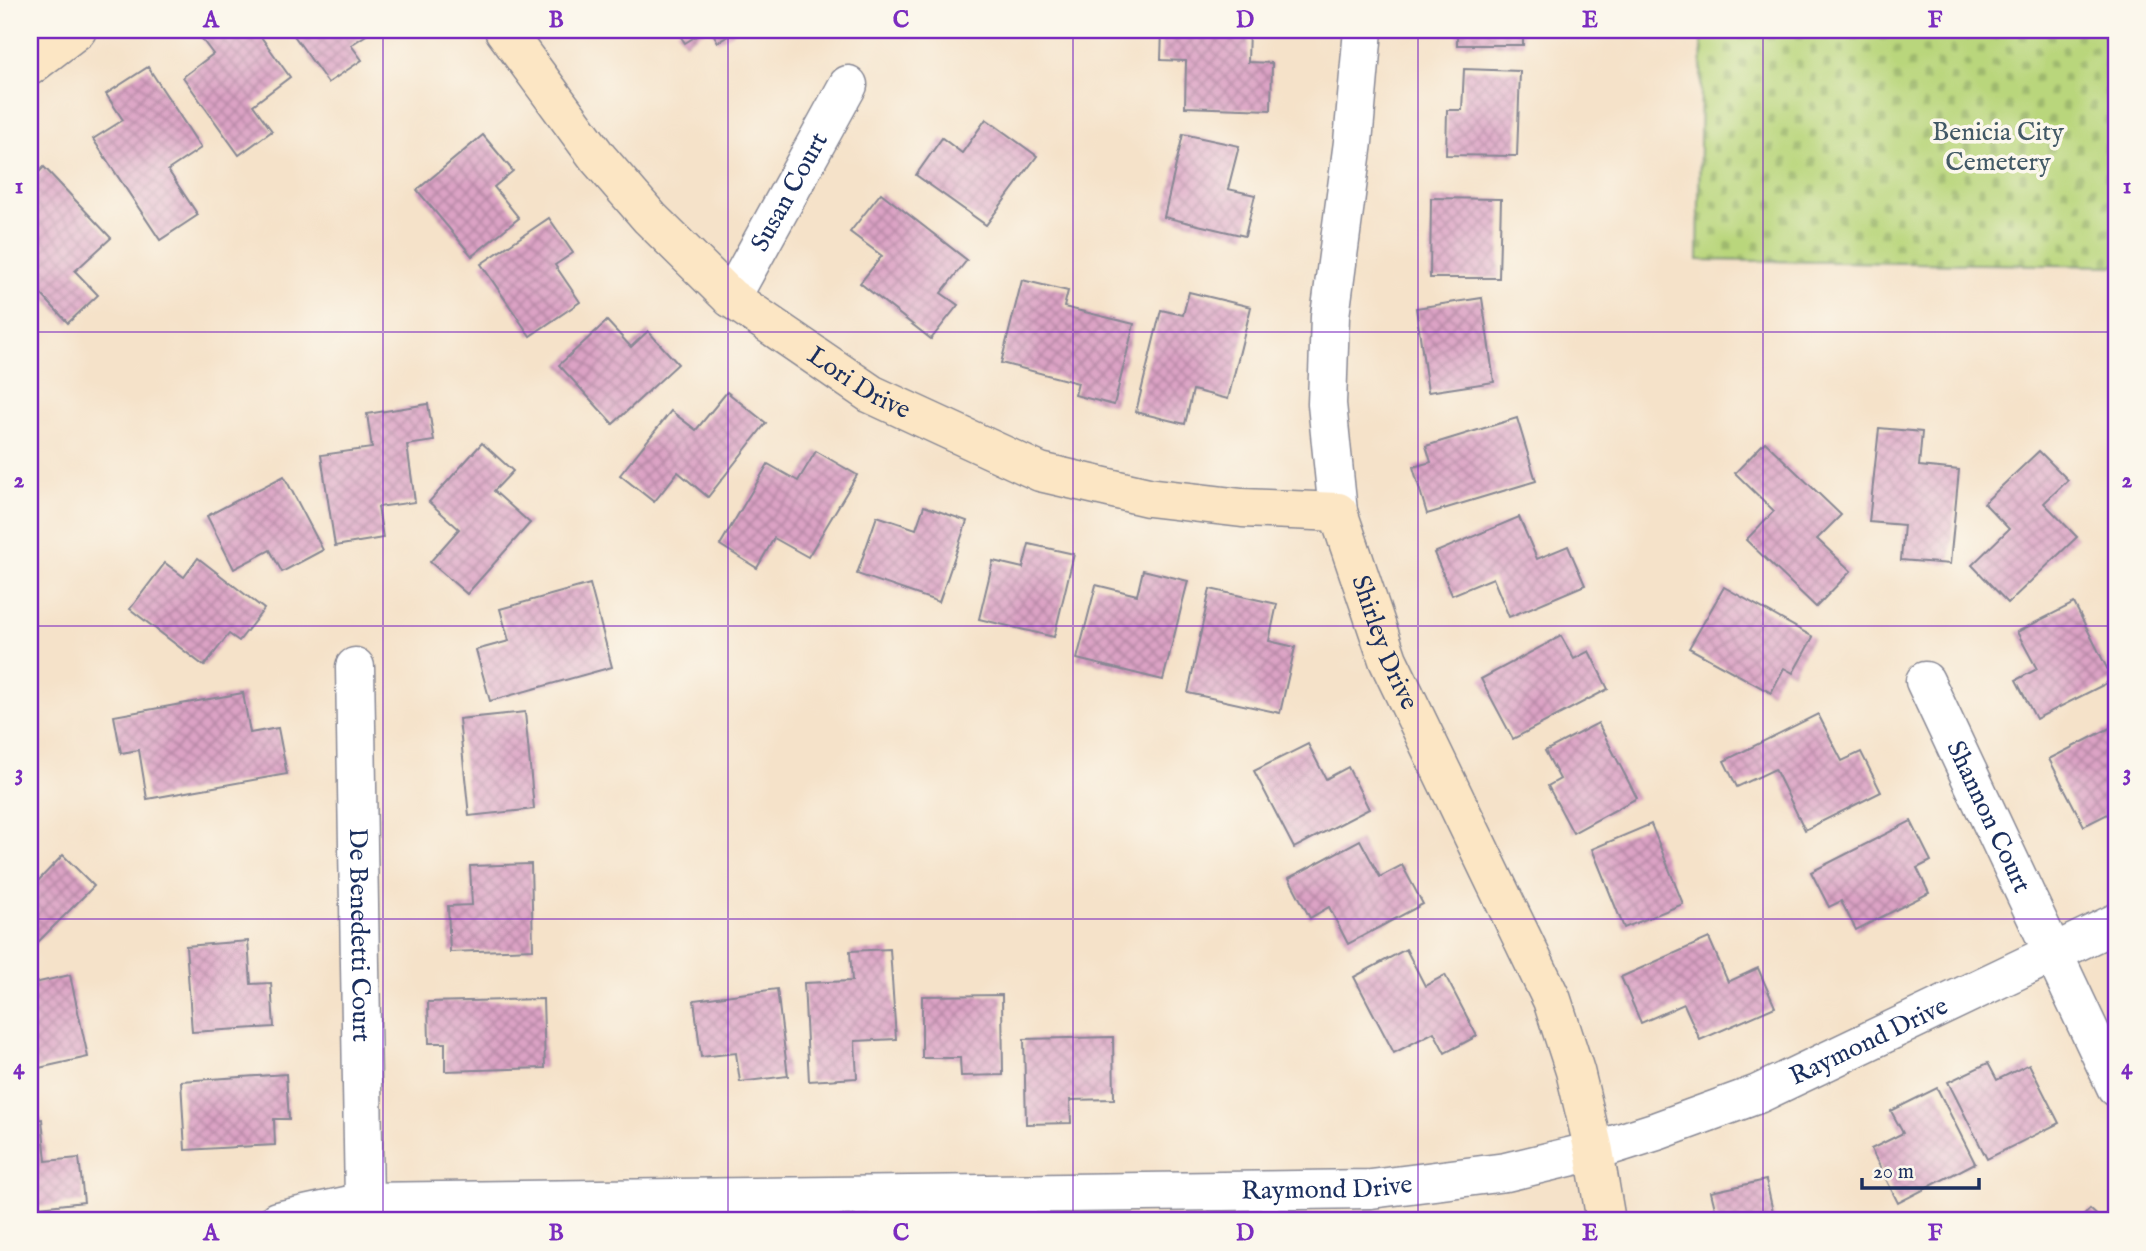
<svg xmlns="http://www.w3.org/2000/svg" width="2146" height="1251" viewBox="0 0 2146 1251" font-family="'IM FELL English',serif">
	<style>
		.cemetery { fill: url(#cemetery-stones); stroke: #6a826d; stroke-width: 2 }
		.building { fill: url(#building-cross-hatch) }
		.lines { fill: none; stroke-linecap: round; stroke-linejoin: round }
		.street-casing { stroke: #888894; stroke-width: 41 }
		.secondary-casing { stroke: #888894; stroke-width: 41 }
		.street { stroke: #fff; stroke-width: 38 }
		.secondary { stroke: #fce6c4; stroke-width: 38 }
		.grid { fill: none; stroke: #7b2cbf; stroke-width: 2; stroke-opacity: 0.55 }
		.labels { text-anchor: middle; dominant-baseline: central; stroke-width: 7; stroke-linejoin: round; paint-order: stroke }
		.park-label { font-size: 26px; fill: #425966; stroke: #fbf7ec }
		.street-label { font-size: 26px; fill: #1b2f5e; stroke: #fbf7ec }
		.neatline { fill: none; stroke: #7b2cbf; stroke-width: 2.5 }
		.grid-label { font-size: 23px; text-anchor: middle; font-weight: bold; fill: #7b2cbf }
	</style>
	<defs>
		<pattern id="cemetery-stones" width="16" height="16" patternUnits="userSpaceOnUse" patternTransform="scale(1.75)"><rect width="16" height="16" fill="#b9d67c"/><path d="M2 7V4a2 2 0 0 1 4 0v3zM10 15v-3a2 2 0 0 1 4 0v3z" fill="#9eb86e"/></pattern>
		<pattern id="building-cross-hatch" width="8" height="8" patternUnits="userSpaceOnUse" patternTransform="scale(1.75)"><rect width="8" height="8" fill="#dca3c5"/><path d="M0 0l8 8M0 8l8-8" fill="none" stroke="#b285a3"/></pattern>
	</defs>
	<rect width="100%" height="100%" fill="#fbf7ec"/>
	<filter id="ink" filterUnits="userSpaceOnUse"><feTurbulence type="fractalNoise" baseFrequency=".0143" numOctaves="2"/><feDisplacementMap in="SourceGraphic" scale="14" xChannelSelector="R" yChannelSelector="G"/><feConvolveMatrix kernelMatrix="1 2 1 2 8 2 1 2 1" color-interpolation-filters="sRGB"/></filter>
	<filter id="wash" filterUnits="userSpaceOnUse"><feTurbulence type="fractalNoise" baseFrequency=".00686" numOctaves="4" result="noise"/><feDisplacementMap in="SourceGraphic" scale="28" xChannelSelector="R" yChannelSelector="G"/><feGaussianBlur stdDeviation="1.57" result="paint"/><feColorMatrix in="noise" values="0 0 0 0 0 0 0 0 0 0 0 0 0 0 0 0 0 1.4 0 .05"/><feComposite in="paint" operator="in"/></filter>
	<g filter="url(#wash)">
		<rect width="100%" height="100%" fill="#f5e2c9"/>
		<!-- cemetery -->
		<polygon class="cemetery" points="1702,30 2116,30 2116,266 1698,260"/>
		<g id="blocks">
			<!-- building -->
			<g class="building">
				<polygon points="195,30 256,30 290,77 253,105 272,131 239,155 183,77 213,54"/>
				<polygon points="290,30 374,30 351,45 362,60 328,83"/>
				<polygon points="676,30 706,30 685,43"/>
				<polygon points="711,30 738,30 718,42"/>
				<polygon points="1162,30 1249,30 1248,62 1272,63 1271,110 1185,107 1186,61 1161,60"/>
				<rect x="1457" y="30" width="66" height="15"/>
				<polygon points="148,67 201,148 168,170 198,215 160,240 93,139 123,120 106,94"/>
				<polygon points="1464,69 1520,71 1517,156 1446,155 1447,110 1462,110"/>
				<polygon points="986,119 1037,156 986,225 916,175 942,138 962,153"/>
				<polygon points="1183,134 1239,146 1228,189 1255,195 1245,236 1164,217"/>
				<polygon points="483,135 513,171 494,187 519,218 472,256 417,190"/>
				<polygon points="44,167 111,238 75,271 98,295 68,323 30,282 30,181"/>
				<polygon points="881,193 967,260 941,293 958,305 931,339 860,283 882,256 850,232"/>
				<polygon points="1431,198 1501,199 1499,278 1430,278"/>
				<polygon points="549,218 573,253 555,265 580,302 530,336 481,264"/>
				<polygon points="1022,280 1068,291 1064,307 1134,324 1114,405 1075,395 1078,383 1001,363"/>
				<polygon points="1189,292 1251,307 1228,399 1193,390 1185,424 1136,412 1161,310 1183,315"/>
				<polygon points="1482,298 1494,382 1428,392 1416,308"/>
				<polygon points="607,321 631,347 648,331 678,364 613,424 559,365"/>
				<polygon points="727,392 766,423 708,497 678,472 654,502 620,475 671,411 696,430"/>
				<polygon points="428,404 434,441 407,445 415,502 378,507 383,538 335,546 321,455 372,448 367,414"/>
				<polygon points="1517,418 1536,481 1427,514 1413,467 1431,462 1426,446"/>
				<polygon points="1879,428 1922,432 1919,466 1959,470 1950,564 1901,560 1904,525 1869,522"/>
				<polygon points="1765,442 1841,515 1817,539 1851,571 1816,607 1746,540 1774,511 1735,473"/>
				<polygon points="482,443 513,471 494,491 530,523 467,594 430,562 459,529 429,502"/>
				<polygon points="816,451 857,475 808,557 774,538 757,568 720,545 768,464 798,481"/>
				<polygon points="2039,451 2068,480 2044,503 2077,537 2008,603 1972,565 2009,529 1984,503"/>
				<polygon points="284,476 323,550 282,572 270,550 234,569 207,516"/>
				<polygon points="924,506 967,521 939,602 857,574 877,516 916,529"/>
				<polygon points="1519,517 1537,559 1568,546 1585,585 1509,617 1493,578 1452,595 1434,553"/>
				<polygon points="1029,544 1074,554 1054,637 979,619 993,561 1023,568"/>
				<polygon points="198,558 264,609 239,641 229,634 204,666 130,609 165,563 184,577"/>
				<polygon points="1143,570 1188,581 1163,680 1077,659 1096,585 1137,595"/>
				<polygon points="590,584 612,667 490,701 476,650 509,641 500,609"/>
				<polygon points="1724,587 1813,637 1793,673 1784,668 1771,693 1689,648"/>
				<polygon points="1210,589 1277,604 1269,641 1295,647 1280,713 1188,693"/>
				<polygon points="2074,603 2113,680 2036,719 2016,680 2037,669 2017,632"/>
				<polygon points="1561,636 1574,659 1589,651 1608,689 1513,739 1481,679"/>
				<polygon points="243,693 250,733 278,728 287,774 147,799 139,750 121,753 114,716"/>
				<polygon points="525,712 534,809 469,816 459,719"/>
				<polygon points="1818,714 1842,761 1861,752 1881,792 1805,830 1775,769 1737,787 1724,761"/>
				<polygon points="1598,723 1637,798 1573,833 1548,786 1560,779 1545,751"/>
				<polygon points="2116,725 2116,810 2084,826 2049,759"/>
				<polygon points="1308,744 1326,779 1348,767 1369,809 1294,848 1254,771"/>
				<polygon points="1911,821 1931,861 1917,868 1929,893 1856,930 1841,901 1829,907 1811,872"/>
				<polygon points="1651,824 1683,904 1624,928 1592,849"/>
				<polygon points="1360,840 1380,877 1402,865 1423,904 1348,944 1329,907 1310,918 1289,878"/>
				<polygon points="63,855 94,886 30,950 30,874 37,882"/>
				<polygon points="531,864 533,949 450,952 448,906 472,905 470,866"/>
				<polygon points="1709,938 1728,982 1758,968 1775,1007 1700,1040 1684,1004 1641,1023 1621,977"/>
				<polygon points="248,941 251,984 271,983 274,1027 192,1032 186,946"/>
				<polygon points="890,949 896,1039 855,1041 857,1078 809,1081 804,983 852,981 850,951"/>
				<polygon points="1406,949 1425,986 1445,975 1477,1036 1445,1053 1434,1032 1394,1053 1354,977"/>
				<polygon points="70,975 88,1057 30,1070 30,984"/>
				<polygon points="777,989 788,1076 740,1082 736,1053 701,1057 694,1000"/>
				<polygon points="1002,995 1003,1075 961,1076 960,1058 922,1058 922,996"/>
				<polygon points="543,999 545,1068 445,1071 445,1043 429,1043 428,1002"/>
				<polygon points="1113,1037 1114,1099 1070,1100 1071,1123 1026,1124 1024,1039"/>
				<polygon points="1988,1063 1997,1080 2029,1064 2059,1123 1987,1159 1948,1082"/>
				<polygon points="286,1074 289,1119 274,1119 275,1145 185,1150 181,1081"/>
				<polygon points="1937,1088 1975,1163 1898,1203 1871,1149 1903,1133 1891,1111"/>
				<polygon points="42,1119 46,1161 79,1158 84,1202 30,1208 30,1120"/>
				<polygon points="1766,1180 1775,1221 1718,1221 1711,1192"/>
				<polygon points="2090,1209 2103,1221 2079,1221"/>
			</g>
		</g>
	</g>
	<g filter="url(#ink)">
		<use href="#blocks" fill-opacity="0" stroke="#888894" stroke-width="2"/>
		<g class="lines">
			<!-- street casing -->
			<g class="street-casing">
				<g id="street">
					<path id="s1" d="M731 298 848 85"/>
					<polyline points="1338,512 1327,404 1330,316 1353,142 1363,30"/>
					<path id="s2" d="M355 667 364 1202"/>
					<path id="s3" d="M1925 681 2116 1087"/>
					<path id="s4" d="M277 1221 364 1202 1371 1189 1506 1172 1594 1151 1657 1131 1758 1094 2116 923"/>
				</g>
			</g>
			<!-- secondary casing -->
			<g class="secondary-casing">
				<g id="secondary">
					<path id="s5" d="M504 30 598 158 650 218 731 298 871 394 1040 472 1148 497 1242 508 1338 512 1388 660 1552 1000 1575 1071 1594 1151 1606 1221"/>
					<polyline points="30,66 77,30"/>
				</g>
			</g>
			<!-- street -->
			<use href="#street" class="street"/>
			<!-- secondary -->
			<use href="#secondary" class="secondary"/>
		</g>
	</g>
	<!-- grid -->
	<path class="grid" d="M383 30V1221M728 30V1221M1073 30V1221M1418 30V1221M1763 30V1221M30 332H2116M30 626H2116M30 919H2116"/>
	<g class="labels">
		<!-- park labels -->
		<g class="park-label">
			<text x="1998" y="132">Benicia City<tspan x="1998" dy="30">Cemetery</tspan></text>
		</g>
		<!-- street labels -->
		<g class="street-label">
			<text stroke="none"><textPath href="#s1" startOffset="121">Susan Court</textPath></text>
			<text stroke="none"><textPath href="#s5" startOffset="506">Lori Drive</textPath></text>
			<text stroke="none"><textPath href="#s5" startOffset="1148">Shirley Drive</textPath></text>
			<text stroke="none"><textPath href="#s3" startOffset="150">Shannon Court</textPath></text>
			<text stroke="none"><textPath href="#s2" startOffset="268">De Benedetti Court</textPath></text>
			<text stroke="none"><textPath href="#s4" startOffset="1619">Raymond Drive</textPath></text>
			<text stroke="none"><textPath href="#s4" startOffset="1052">Raymond Drive</textPath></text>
		</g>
	</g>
	<!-- margin -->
	<rect width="2146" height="1251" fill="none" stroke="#fbf7ec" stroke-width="77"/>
	<!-- scale -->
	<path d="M1862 1178v10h117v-10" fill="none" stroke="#1b2f5e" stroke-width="3.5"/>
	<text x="1873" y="1178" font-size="21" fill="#1b2f5e" stroke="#fbf7ec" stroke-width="5" paint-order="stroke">20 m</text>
	<rect x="38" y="38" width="2070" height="1174" class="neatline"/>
	<g class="grid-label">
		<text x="211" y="27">A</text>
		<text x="556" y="27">B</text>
		<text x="901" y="27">C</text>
		<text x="1245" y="27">D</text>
		<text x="1590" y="27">E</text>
		<text x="1935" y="27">F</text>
		<text x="19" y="193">1</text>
		<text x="2127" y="193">1</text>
		<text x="19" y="487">2</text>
		<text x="2127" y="487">2</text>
		<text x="19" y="780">3</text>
		<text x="2127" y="780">3</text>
		<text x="19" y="1074">4</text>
		<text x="2127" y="1074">4</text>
		<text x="211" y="1240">A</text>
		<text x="556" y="1240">B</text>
		<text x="901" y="1240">C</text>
		<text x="1245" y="1240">D</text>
		<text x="1590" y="1240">E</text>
		<text x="1935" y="1240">F</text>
	</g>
</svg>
